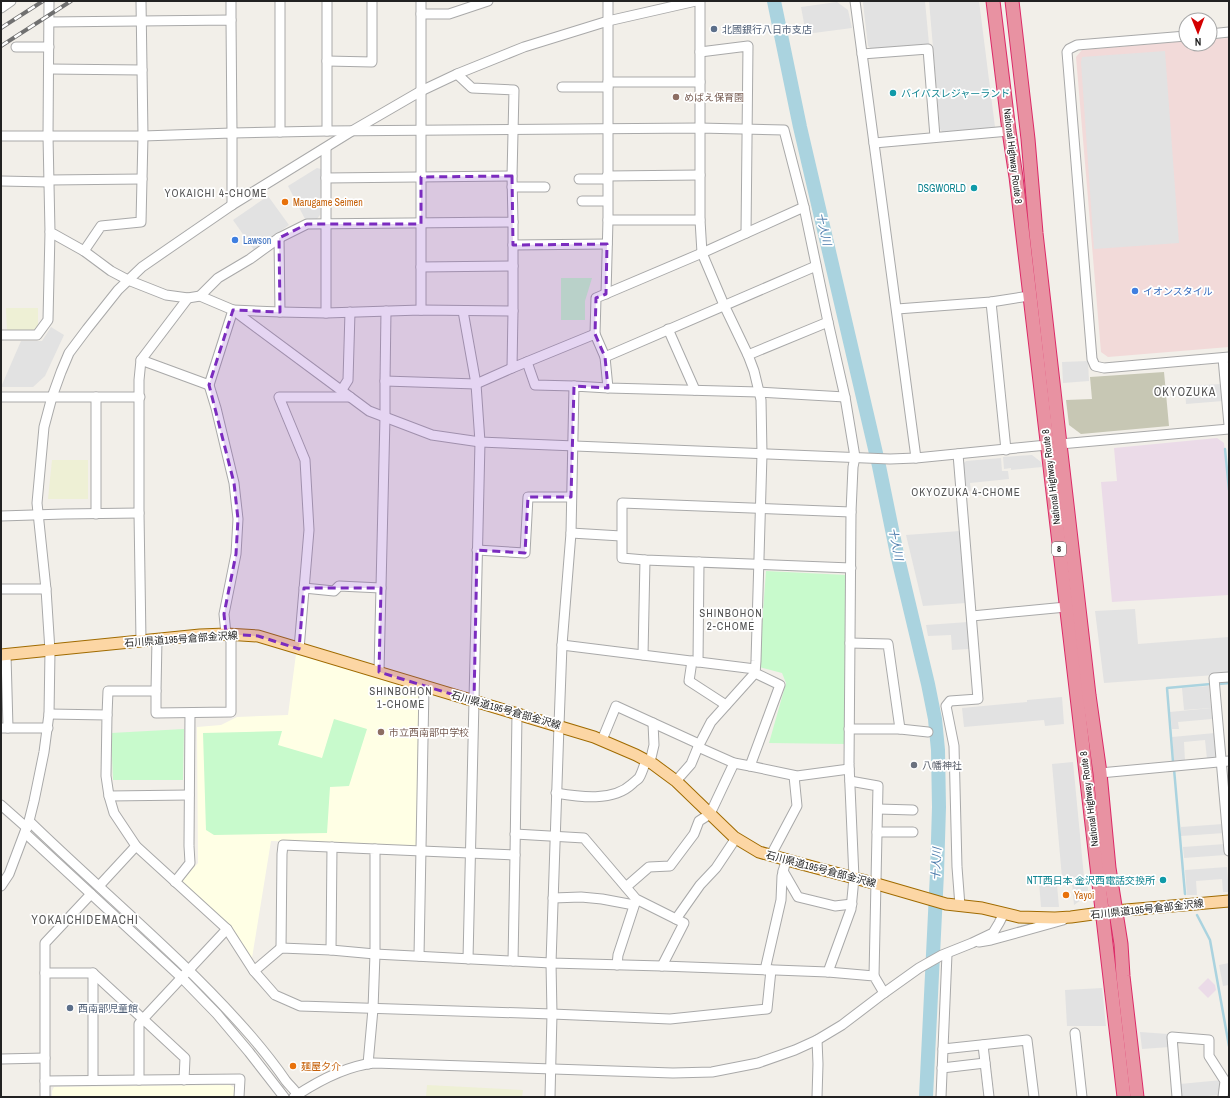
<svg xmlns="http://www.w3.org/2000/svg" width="1230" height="1098" viewBox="0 0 1230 1098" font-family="'Archivo Narrow','Noto Sans JP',sans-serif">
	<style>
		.commercial { fill: #f2dad9 }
		.industrial { fill: #ebdbe8 }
		.education { fill: #ffffe5 }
		.construction { fill: #c7c7b4 }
		.farmland { fill: #eef0d5 }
		.park { fill: #c8facc }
		.parking { fill: #e2e2e2 }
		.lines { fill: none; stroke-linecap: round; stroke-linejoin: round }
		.stream { stroke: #aad3df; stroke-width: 2.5 }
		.river { stroke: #aad3df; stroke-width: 14 }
		.minor-casing { stroke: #a9a9a9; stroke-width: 11 }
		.major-casing { stroke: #a06b00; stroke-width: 13 }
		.highway-casing { stroke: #dc2a67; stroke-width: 15 }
		.minor { stroke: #fff; stroke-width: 9 }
		.major { stroke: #fcd6a4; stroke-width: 11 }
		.highway { stroke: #e892a2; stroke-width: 13 }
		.rail-casing { stroke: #707070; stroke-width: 4 }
		.rail { stroke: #fff; stroke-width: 2.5; stroke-dasharray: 8; stroke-linecap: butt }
		.marked { fill: #7b2cbf; fill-opacity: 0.2; stroke: #7b2cbf; stroke-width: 3; stroke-dasharray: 8 5; stroke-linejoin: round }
		.service-dot { fill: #5c6f8a; stroke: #fff; stroke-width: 1.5 }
		.culture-dot { fill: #0f9aa8; stroke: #fff; stroke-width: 1.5 }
		.education-dot { fill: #8d6e63; stroke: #fff; stroke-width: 1.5 }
		.food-dot { fill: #e8710a; stroke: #fff; stroke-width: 1.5 }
		.shop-dot { fill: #3f7fe0; stroke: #fff; stroke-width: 1.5 }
		.worship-dot { fill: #6b7280; stroke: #fff; stroke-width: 1.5 }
		.labels { text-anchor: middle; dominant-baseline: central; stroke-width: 3.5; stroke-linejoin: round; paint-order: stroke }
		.shield { fill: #fff; stroke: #646464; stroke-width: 1 }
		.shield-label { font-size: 9px; font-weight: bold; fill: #222 }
		.service-label { font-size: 10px; fill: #4e5e75; stroke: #fff; text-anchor: start }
		.culture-label { font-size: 10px; fill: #0d838f; stroke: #fff; text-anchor: end }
		.education-label { font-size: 10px; fill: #785e54; stroke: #fff; text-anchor: start }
		.street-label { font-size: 10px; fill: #222; stroke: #fff }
		.food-label { font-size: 10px; fill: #c56008; stroke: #fff; text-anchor: start }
		.shop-label { font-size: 10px; fill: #366cbe; stroke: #fff; text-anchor: start }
		.worship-label { font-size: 10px; fill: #5b616d; stroke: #fff; text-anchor: start }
		.neighbourhood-label { font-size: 11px; letter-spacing: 1px; fill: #555; stroke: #fff }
		.water-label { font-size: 11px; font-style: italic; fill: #4a7aab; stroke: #fff }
		.quarter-label { font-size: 12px; letter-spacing: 1px; fill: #555; stroke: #fff }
	</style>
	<rect width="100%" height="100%" fill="#f2efe9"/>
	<!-- commercial -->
	<polygon class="commercial" points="1229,38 1229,347 1108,357 1101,352 1076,57 1082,50 1186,41 1186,44 1210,44 1210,39"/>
	<!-- industrial -->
	<g class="industrial">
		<polygon points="1217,438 1224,443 1229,501 1229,595 1112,602 1101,482 1117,481 1114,448"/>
		<polygon points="1208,978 1215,985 1216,990 1208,998 1198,988"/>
	</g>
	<!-- education -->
	<g class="education">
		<polygon points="296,654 419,690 417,846 271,841 252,958 232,928 183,883 183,879 198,863 197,727 221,725 237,717 288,715"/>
		<polygon points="230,1085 235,1088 234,1097 52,1097 52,1091 54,1087"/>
	</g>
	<!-- construction -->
	<polygon class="construction" points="1164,372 1169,426 1081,434 1069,425 1066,400 1092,399 1090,377"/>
	<!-- farmland -->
	<g class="farmland">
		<polygon points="6,308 38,308 38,327 32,331 7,331"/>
		<polygon points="52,460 88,460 88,499 48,499"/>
		<polygon points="427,1085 523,1090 522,1097 426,1097"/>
	</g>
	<!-- park -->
	<g class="park">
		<polygon points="561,278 592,278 585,301 585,320 561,320"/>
		<polygon points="766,571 846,575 846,744 769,743 786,683 782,673 759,667"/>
		<polygon points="334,719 367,729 349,786 330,787 327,833 214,835 206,830 203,733 282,731 278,745 322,758"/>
		<polygon points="184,729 183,780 113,780 111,733"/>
	</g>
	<!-- parking -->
	<g class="parking">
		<polygon points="864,1 925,1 929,44 873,50 868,46 863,3"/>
		<polygon points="929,1 979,1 995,127 943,133 940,129"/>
		<polygon points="837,2 848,10 852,28 806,34 801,7"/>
		<polygon points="1165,51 1179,243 1094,249 1081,62 1082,57"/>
		<polygon points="317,168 321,169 320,215 317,219 305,219 288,186"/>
		<polygon points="268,196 289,225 254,250 233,220"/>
		<polygon points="51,327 64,335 45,376 33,387 1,387 21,341 42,341"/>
		<polygon points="1088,361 1089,381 1063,383 1062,362"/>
		<polygon points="1221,384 1223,401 1186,404 1185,386"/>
		<polygon points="1032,455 1041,462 1042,467 1011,470 1011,468 1004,469 1003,457"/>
		<polygon points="1001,458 1002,471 1008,471 1009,479 970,483 971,491 965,491 962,465 966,461"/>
		<polygon points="960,531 966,603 923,606 906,535"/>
		<polygon points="1135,609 1138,644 1229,637 1229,674 1104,683 1095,611"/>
		<polygon points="968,622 969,649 952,650 951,635 928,636 926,625"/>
		<polygon points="1209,686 1211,708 1184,710 1182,688"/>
		<polygon points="1062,697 1064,724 1045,726 1044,720 964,727 962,708 1027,702 1027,700"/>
		<polygon points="1211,708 1212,719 1178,722 1179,729 1172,729 1170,712"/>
		<polygon points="1215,733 1217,755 1214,758 1207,759 1205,740 1184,742 1185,761 1174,762 1172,737"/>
		<polygon points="1073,762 1084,877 1062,878 1052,764"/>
		<polygon points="1223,824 1224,833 1181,836 1181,827"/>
		<polygon points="1225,844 1225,855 1184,858 1183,847"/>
		<polygon points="1227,867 1229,892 1223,892 1222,879 1196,881 1197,895 1187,895 1185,870"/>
		<polygon points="1087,878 1088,890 1086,895 1081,900 1074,905 1072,883 1057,885 1059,907 1041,907 1039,882"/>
		<polygon points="1229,963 1229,985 1223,986 1219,965"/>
		<polygon points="1102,988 1106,1026 1067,1026 1065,990"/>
		<polygon points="1140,1032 1168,1034 1170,1047 1142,1049"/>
		<polygon points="1222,1080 1221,1092 1218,1095 1197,1097 1181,1097 1180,1084"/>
	</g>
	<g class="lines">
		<!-- stream -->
		<g class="stream">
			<polyline points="1225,449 1229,490"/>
			<polyline points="1219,684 1229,683"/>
			<polyline points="1173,762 1167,688 1211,684"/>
			<polyline points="1174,769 1185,894"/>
			<polyline points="1197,915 1210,940 1229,1046"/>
		</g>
		<!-- river -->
		<polyline class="river" points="774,1 800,127 879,466 897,554 928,684 935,719 938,750 939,807 937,873 926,1097"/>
		<!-- minor casing -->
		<g class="minor-casing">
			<g id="minor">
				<polyline points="49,1 48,136 50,232 84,251 111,271 128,280 166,295 188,298 200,296 233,310 369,411 432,435 480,442 890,459 916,458 855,1"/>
				<polyline points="327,1 327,131"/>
				<polyline points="421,1 421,310"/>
				<polyline points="700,1 700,220 702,253 724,305 748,355 754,371 761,400 762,454 756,661 755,673 780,685 750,766 797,776 849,769"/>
				<polyline points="1,8 11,1"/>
				<polyline points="421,14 449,14 488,1"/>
				<polyline points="231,20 231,1"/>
				<polyline points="49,22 231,20 232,133 327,131 699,128 784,130 804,207 828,322 845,397 855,457 853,467 851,512 849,764 854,878 851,909 828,972"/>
				<polyline points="1210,34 1229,32"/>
				<polyline points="1186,36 1077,45 1069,49 1067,52 1092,359 1095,366 1104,368 1229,357"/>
				<polyline points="16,47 49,47"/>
				<polyline points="700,52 748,46 746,233"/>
				<polyline points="862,54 928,49 935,137"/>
				<polyline points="327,61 372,62 372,1"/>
				<polyline points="49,69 142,70"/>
				<polyline points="608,82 700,82"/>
				<polyline points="562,87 608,87"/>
				<polyline points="280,132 280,1"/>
				<polyline points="1,136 143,136 232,133 232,205"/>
				<polyline points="874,143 1009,131"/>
				<polyline points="326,148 326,313"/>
				<polyline points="607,176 700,175"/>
				<polyline points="326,178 512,176"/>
				<polyline points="579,179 607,179"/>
				<polyline points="49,180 142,179"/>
				<polyline points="1,181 49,182"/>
				<polyline points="512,187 545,187"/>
				<polyline points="582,201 607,201"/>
				<polyline points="608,220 700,220"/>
				<polyline points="279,238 280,312"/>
				<polyline points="513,245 607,244"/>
				<polyline points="84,251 101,226 141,222 143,136 141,1"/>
				<polyline points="421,267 513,266"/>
				<polyline points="606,294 608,220 608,1"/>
				<polyline points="200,296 218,278 250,259 279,238 307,224 513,222 512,176 514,90 472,88 457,74"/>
				<polyline points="991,302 1006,450"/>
				<polyline points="897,309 991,302 1029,296"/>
				<polyline points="463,311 476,384 480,442 468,959"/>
				<polyline points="513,311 512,368 595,334 605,357 608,388 759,392 845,397"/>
				<polyline points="668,329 695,390"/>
				<polyline points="595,334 596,298 702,253 804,207"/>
				<polyline points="1,335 37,335 48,320 50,232"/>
				<polyline points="748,355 828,322"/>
				<polyline points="605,357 816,266"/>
				<polyline points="1223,358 1229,425"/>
				<polyline points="141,360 209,385 233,310 280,312 326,313 421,310 513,311 513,222"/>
				<polyline points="527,362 535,385 574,386"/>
				<polyline points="385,381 476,384 512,368"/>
				<polyline points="341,391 348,380 350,312"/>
				<polyline points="1,397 140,397"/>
				<polyline points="1060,444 1229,429"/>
				<polyline points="958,454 978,699 950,701 946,706 954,746 957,867 960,906"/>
				<polyline points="916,458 1047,445"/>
				<polyline points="96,514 96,397"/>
				<polyline points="1,516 64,514 139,513"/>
				<polyline points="571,533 621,536"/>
				<polyline points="477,550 525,553 528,497 571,497"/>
				<polyline points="851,568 645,560 622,558 622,503 851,512"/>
				<polyline points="304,588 334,591 339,586 381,588"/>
				<polyline points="1,589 46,589"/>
				<polyline points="972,616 1066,607"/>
				<polyline points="141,641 139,513 139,380 141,360 188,298"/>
				<polyline points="850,643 888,644 900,729"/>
				<polyline points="562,645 755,669"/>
				<polyline points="299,649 309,530 305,460 279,397 350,397"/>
				<polyline points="6,655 8,728"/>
				<polyline points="643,655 645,560"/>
				<polyline points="692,661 689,681 726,705"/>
				<polyline points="698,662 699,562"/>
				<polyline points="379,672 385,417 385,381 386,311"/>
				<polyline points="1229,677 1214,678 1229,851"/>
				<polyline points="156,691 156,713 231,712 231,640 226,634 224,614 236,554 238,519 234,483 216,408 209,385"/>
				<polyline points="49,714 107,715 106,776 109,796 114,813 136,846 227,929 254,971 281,948 331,950 375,954 551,963 662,966 828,972 874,976 884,993"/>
				<polyline points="107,715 108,691 156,691 157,639"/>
				<polyline points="1,728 48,728"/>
				<polyline points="849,729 900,729 928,732"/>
				<polyline points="602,740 616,706 699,744"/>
				<polyline points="698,747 711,722 755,673"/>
				<polyline points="650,762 654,745 653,723"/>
				<polyline points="1100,773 1229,761"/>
				<polyline points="676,781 691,764 698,747 734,763 750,766"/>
				<polyline points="850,781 878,786 874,976"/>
				<path d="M556 793C580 797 613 802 632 784 634 782 637 780 639 778 642 773 644 766 646 760"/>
				<polyline points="109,796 189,795"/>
				<polyline points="1,805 27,828"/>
				<polyline points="878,809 913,810"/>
				<path d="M29 821C103 893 183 958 251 1036 263 1050 275 1065 286 1081 290 1086 296 1091 299 1097"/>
				<polyline points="877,832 913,832"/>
				<polyline points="25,833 182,978 217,1014 249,1052 284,1097"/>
				<polyline points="515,834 584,838 636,899 684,923 662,966"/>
				<polyline points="375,849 515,855 517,713"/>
				<polyline points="771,855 797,806 794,776"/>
				<polyline points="783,871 798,897 835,906 852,904"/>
				<polyline points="175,882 190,863 189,846 190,713"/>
				<polyline points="1,886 9,874 29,821 34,801 44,752 49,714 50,651 46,589 37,503 44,427 52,397 61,372 69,353 87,329 118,290 142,267 168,249 232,205 352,131 421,91 457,74 524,47 608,21 696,1"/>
				<polyline points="99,886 136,846"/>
				<polyline points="626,887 649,867 670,866 694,834 699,821 710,814 734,763"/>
				<polyline points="553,898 581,897 602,899 634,905"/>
				<polyline points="676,919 700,885 716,868 736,838"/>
				<polyline points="979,942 991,940 1063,920"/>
				<polyline points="281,948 282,854 283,845 375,849 375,954 373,1009 368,1064"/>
				<polyline points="331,950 332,847"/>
				<polyline points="947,954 943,1049 1027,1040 1034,1097"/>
				<polyline points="419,956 424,686"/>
				<polyline points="513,961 515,855"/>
				<polyline points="617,965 618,955 636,900"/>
				<polyline points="765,970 781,900 782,876 786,860"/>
				<polyline points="254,971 275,995 300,1006 552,1014 670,1019 767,1009 771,970"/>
				<polyline points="45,973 93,973 143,1019 227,929"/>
				<polyline points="1075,1033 1082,1097"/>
				<polyline points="817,1040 818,1064 817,1097"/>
				<polyline points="983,1045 989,1097"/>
				<polyline points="1,1059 45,1058"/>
				<polyline points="942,1068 985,1063"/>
				<polyline points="93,1080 93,973"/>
				<polyline points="139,1080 139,1024 143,1019 185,1058 184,1080"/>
				<polyline points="45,1081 240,1079 239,1097"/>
				<polyline points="45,1097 45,943 91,894"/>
				<path d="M294 1097C318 1081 345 1066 374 1063L673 1073 712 1072 758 1063 795 1050 817 1040 842 1025 884 993 919 968 942 955 972 943 993 933 999 923 1004 913"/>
				<polyline points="550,1097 552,1014 551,963 559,725 562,645 571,533 574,386 608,388"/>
				<polyline points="941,1097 943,1049"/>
				<polyline points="1177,1097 1172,1037 1209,1040 1209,1056 1225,1081 1223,1097"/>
			</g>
		</g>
		<!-- major casing -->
		<g class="major-casing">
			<polyline id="major" points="1,655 200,635 226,634 258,636 594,737 636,755 653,764 676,781 734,837 759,852 798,863 877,884 946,904 982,908 1019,917 1055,918 1071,917 1115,911 1229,901"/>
		</g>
		<!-- highway casing -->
		<g class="highway-casing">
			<g id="highway">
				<polyline points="993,1 1009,131 1016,177 1124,1097"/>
				<polyline points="1012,1 1028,139 1036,233 1060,444 1089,695 1100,773 1109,868 1121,944 1123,976 1137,1097"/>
			</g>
		</g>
		<!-- minor -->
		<use href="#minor" class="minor"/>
		<!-- major -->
		<use href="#major" class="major"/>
		<!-- highway -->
		<use href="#highway" class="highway"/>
		<!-- rail casing -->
		<g class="rail-casing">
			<g id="rail">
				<polyline points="1,28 43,1"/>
				<polyline points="1,46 71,1"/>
			</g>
		</g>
		<!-- rail -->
		<use href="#rail" class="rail"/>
	</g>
	<!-- marked area -->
	<path class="marked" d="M512 176 513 245 607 244 606 294 596 298 595 334 605 357 608 388 574 386 571 497H528L525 553 477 550 474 701 379 672 381 588H304L299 649 258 636 226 634 224 614 236 554 238 519 234 483 209 385 233 310 280 312 279 238 307 224H421V177Z"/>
	<!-- markers -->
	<g class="service-dot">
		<circle cx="714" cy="29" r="4"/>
		<circle cx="70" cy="1008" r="4"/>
	</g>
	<g class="culture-dot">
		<circle cx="893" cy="93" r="4"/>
		<circle cx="974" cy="188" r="4"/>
		<circle cx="1163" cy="880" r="4"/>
	</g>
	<g class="education-dot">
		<circle cx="676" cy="97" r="4"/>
		<circle cx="381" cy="732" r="4"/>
	</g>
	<g class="food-dot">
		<circle cx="285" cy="202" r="4"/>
		<circle cx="1066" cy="895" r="4"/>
		<circle cx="293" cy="1066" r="4"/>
	</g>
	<g class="shop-dot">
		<circle cx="235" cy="240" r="4"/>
		<circle cx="1135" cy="291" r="4"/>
	</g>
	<circle class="worship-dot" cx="914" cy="765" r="4"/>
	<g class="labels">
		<!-- shield labels -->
		<rect class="shield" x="1052" y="542" width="14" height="14" rx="3"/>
		<g class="shield-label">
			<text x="1059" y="549">8</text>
		</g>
		<!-- service labels -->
		<g class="service-label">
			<text x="722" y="29">北國銀行八日市支店</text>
			<text x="78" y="1008">西南部児童館</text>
		</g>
		<!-- culture labels -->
		<g class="culture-label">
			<text x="901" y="93" text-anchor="start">バイパスレジャーランド</text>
			<text x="966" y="188">DSGWORLD</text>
			<text x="1155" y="880">NTT西日本 金沢西電話交換所</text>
		</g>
		<!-- education labels -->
		<g class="education-label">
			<text x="684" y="97">めばえ保育園</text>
			<text x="389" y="732">市立西南部中学校</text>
		</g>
		<!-- street labels -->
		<g class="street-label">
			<text transform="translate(1013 156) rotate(83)">National Highway Route 8</text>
			<text transform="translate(1051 477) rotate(-97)">National Highway Route 8</text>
			<text transform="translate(181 639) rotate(-4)">石川県道195号倉部金沢線</text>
			<text transform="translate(506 710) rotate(16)">石川県道195号倉部金沢線</text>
			<text transform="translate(1089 799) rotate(-97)">National Highway Route 8</text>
			<text transform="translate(821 869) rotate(15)">石川県道195号倉部金沢線</text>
			<text transform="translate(1147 909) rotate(-6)">石川県道195号倉部金沢線</text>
		</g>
		<!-- food labels -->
		<g class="food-label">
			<text x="293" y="202">Marugame Seimen</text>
			<text x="1074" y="895">Yayoi</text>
			<text x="301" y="1066">麺屋夕介</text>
		</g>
		<!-- shop labels -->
		<g class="shop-label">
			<text x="243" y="240">Lawson</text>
			<text x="1143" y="291">イオンスタイル</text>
		</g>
		<!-- worship labels -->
		<g class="worship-label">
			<text x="922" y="765">八幡神社</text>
		</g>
		<!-- neighbourhood labels -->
		<g class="neighbourhood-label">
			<text x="216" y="193">YOKAICHI 4-CHOME</text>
			<text x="966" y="492">OKYOZUKA 4-CHOME</text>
			<text x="731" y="613">SHINBOHON<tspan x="731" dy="13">2-CHOME</tspan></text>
			<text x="401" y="691">SHINBOHON<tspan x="401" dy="13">1-CHOME</tspan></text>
		</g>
		<!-- water labels -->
		<g class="water-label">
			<text transform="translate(824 229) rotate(77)">十人川</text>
			<text transform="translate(896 544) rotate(78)">十人川</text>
			<text transform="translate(936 864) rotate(-87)">十人川</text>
		</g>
		<!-- quarter labels -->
		<g class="quarter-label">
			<text x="1185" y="392">OKYOZUKA</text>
			<text x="85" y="920">YOKAICHIDEMACHI</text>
		</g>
	</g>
	<!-- border -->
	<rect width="1230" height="1098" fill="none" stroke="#222222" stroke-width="4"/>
	<!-- north arrow -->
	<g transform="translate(1198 32) rotate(179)"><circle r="19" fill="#ffffff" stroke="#a7a7a7"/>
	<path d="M0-3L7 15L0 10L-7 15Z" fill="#d40000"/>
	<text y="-6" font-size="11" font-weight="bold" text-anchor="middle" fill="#222222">N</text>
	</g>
</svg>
